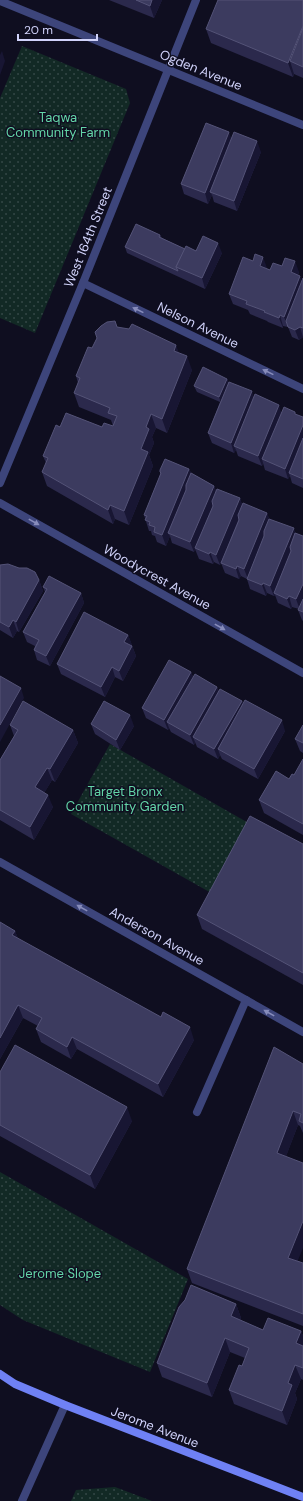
<svg xmlns="http://www.w3.org/2000/svg" width="303" height="1501" viewBox="0 0 303 1501" font-family="'DM Sans',sans-serif">
	<style>
		.park { fill: url(#park-dots) }
		.lines { fill: none; stroke-linecap: round; stroke-linejoin: round }
		.service { stroke: #3d457b; stroke-width: 8 }
		.minor { stroke: #3d457b; stroke-width: 8 }
		.tertiary { stroke: #3d457b; stroke-width: 8 }
		.secondary { stroke: #6f81f4; stroke-width: 8 }
		.wall { fill: #2b294c }
		.shaded-wall { fill: #181633 }
		.building { fill: #3c3b5f; stroke: #545377 }
		.oneway { fill: #878cbb }
		.labels { text-anchor: middle; dominant-baseline: central; stroke-width: 3; stroke-linejoin: round; paint-order: stroke }
		.street-label { font-size: 13px; fill: #d1d3fb; stroke: #0f0e20 }
		.park-label { font-size: 13px; fill: #63d5a7; stroke: #0f0e20 }
	</style>
	<defs>
		<pattern id="park-dots" width="8" height="8" patternUnits="userSpaceOnUse"><rect width="8" height="8" fill="#122925"/><path d="M2 2h.1M6 6h.1" fill="none" stroke="#334746" stroke-width="1.8" stroke-linecap="round"/></pattern>
	</defs>
	<rect width="100%" height="100%" fill="#0f0e20"/>
	<!-- park -->
	<g class="park">
		<polygon points="22,46 126,89 130,103 35,333 0,318 0,98"/>
		<polygon points="110,744 252,825 213,894 71,814"/>
		<polygon points="0,1172 188,1279 150,1372 23,1320 0,1305"/>
		<polygon points="115,1487 152,1501 71,1501 76,1490"/>
	</g>
	<g class="lines">
		<!-- service -->
		<polyline class="service" points="197,1112 246,1000"/>
		<!-- minor -->
		<g class="minor">
			<polyline points="83,283 303,389"/>
			<polyline points="0,483 83,283 196,0"/>
			<polyline points="0,503 303,673"/>
			<polyline points="0,862 303,1032"/>
			<polyline points="22,1501 65,1405"/>
		</g>
		<!-- tertiary -->
		<polyline class="tertiary" points="0,1 303,125"/>
		<!-- secondary -->
		<polyline class="secondary" points="0,1374 15,1384 65,1405 303,1497"/>
	</g>
	<!-- wall -->
	<g class="wall">
		<polygon points="109,0 162,0 154,18"/>
		<polygon points="303,0 303,78 294,74 293,77 211,43 206,29"/>
		<polygon points="231,138 261,152 237,211 214,202 212,195 208,204 184,194 181,184"/>
		<polygon points="160,235 162,238 185,249 222,253 205,289 127,253 125,247"/>
		<polygon points="282,266 299,272 298,275 302,281 303,278 303,337 299,340 292,337 288,327 283,326 283,328 268,322 267,321 250,314 248,310 233,304 229,294 267,268 267,269 270,270"/>
		<polygon points="117,327 176,345 178,353 192,370 167,433 156,428 152,437 154,443 149,455 153,466 129,525 115,519 113,524 47,486 42,472 46,463 43,456 60,427 102,427 113,426 111,420 79,407 74,393 78,383 76,376 92,348"/>
		<polygon points="227,379 229,383 281,412 296,415 303,417 303,488 292,483 290,476 288,479 265,470 263,463 262,466 238,456 236,450 234,453 212,443 208,433 220,402 197,392 194,386"/>
		<polygon points="189,469 191,473 214,486 216,491 240,498 242,505 267,513 269,519 295,533 303,536 303,621 302,620 298,610 299,609 292,607 291,609 278,603 275,595 274,596 267,593 266,596 250,589 247,579 241,576 239,579 225,573 221,563 239,520 220,565 214,562 213,564 199,559 195,549 194,552 172,543 170,536 166,546 157,542 155,536 152,535 151,531 149,531 144,515 160,475 160,472"/>
		<polygon points="0,565 39,580 43,591 19,632 17,631 13,638 0,630"/>
		<polygon points="43,587 81,593 84,603 50,666 37,660 34,650 35,646 27,642 23,632 45,592"/>
		<polygon points="128,635 136,656 123,681 115,677 105,697 61,674 57,664"/>
		<polygon points="191,672 193,677 217,687 219,692 242,701 243,704 285,731 258,779 222,759 220,755 218,759 197,747 195,742 194,745 171,732 169,728 168,730 146,718 142,708"/>
		<polygon points="91,724 134,726 120,750 95,734"/>
		<polygon points="10,725 73,730 78,743 55,782 52,780 44,793 53,807 34,840 0,820 0,760 14,736"/>
		<polygon points="303,725 303,753 300,751 295,739"/>
		<polygon points="303,759 303,835 264,813 259,800 294,775"/>
		<polygon points="303,844 303,985 202,929 197,915"/>
		<polygon points="0,922 15,931 18,939 194,1040 163,1097 77,1049 71,1059 41,1042 36,1029 38,1026 23,1018 0,1059"/>
		<polygon points="303,1064 303,1133 300,1126 298,1125 286,1156 298,1261 303,1263 303,1326 192,1283 187,1269"/>
		<polygon points="0,1072 132,1121 95,1189 0,1136"/>
		<polygon points="236,1304 241,1318 240,1320 263,1330 301,1331 303,1336 303,1380 301,1379 295,1393 297,1399 287,1425 234,1404 229,1390 242,1366 245,1358 230,1352 212,1397 162,1377 157,1363"/>
	</g>
	<!-- shaded-wall -->
	<g class="shaded-wall">
		<polygon points="152,0 162,0 154,18 150,6"/>
		<polygon points="303,26 303,52 290,61 294,74 293,77 288,63"/>
		<polygon points="2,51 5,61 0,75 0,55"/>
		<polygon points="229,132 233,143 210,192 212,195 208,204 205,193"/>
		<polygon points="257,141 261,152 237,211 234,201"/>
		<polygon points="218,243 222,253 205,289 202,278"/>
		<polygon points="263,257 267,268 264,276 260,266"/>
		<polygon points="295,261 299,272 295,282 291,272"/>
		<polygon points="300,276 303,285 303,287 288,327 284,317"/>
		<polygon points="280,315 283,326 283,328 279,318"/>
		<polygon points="300,327 303,337 299,340 295,330"/>
		<polygon points="176,345 181,359 174,351"/>
		<polygon points="187,356 192,370 167,433 162,419"/>
		<polygon points="227,379 229,385 221,403 219,397"/>
		<polygon points="252,391 255,401 234,446 236,450 234,453 231,443"/>
		<polygon points="279,405 282,415 262,459 263,463 262,466 258,456"/>
		<polygon points="151,414 156,428 152,437 154,443 149,455 153,466 129,525 124,511 141,449 146,427"/>
		<polygon points="303,425 303,444 289,473 290,476 288,479 285,469"/>
		<polygon points="189,469 193,479 168,533 170,536 166,546 162,535"/>
		<polygon points="214,486 217,496 194,552 190,542"/>
		<polygon points="240,498 243,508 220,565 216,555"/>
		<polygon points="110,505 115,519 113,524 108,510"/>
		<polygon points="267,513 271,523 248,579 244,569"/>
		<polygon points="294,528 297,539 274,593 275,595 274,596 270,586"/>
		<polygon points="210,552 214,562 213,564 209,554"/>
		<polygon points="237,566 241,576 239,579 236,569"/>
		<polygon points="39,580 43,591 19,632 16,622"/>
		<polygon points="263,583 267,593 266,596 262,585"/>
		<polygon points="303,584 303,603 300,610 296,599"/>
		<polygon points="81,593 84,603 50,666 46,656"/>
		<polygon points="289,596 292,607 291,609 287,599"/>
		<polygon points="13,620 17,631 13,638 9,627"/>
		<polygon points="128,635 132,645 128,652 124,642"/>
		<polygon points="132,646 136,656 123,681 119,671"/>
		<polygon points="112,667 115,677 105,697 101,687"/>
		<polygon points="191,672 195,683 167,722 169,728 168,730 164,720"/>
		<polygon points="217,687 220,697 193,737 195,742 194,745 190,735"/>
		<polygon points="21,688 24,698 0,742 0,725"/>
		<polygon points="242,701 246,711 218,749 220,755 218,759 214,749"/>
		<polygon points="130,715 134,726 120,750 116,740"/>
		<polygon points="282,720 285,731 258,779 254,769"/>
		<polygon points="73,730 78,743 55,782 50,769"/>
		<polygon points="47,768 52,780 40,800 35,787"/>
		<polygon points="48,795 53,807 34,840 30,827"/>
		<polygon points="15,931 20,943 12,935"/>
		<polygon points="18,1005 23,1018 0,1059 0,1038"/>
		<polygon points="190,1027 194,1040 163,1097 158,1084"/>
		<polygon points="72,1037 77,1049 71,1059 67,1047"/>
		<polygon points="127,1107 132,1121 95,1189 90,1175"/>
		<polygon points="293,1111 298,1125 282,1167 277,1153"/>
		<polygon points="303,1221 303,1248 293,1272 288,1258"/>
		<polygon points="236,1304 241,1318 236,1330 231,1316"/>
		<polygon points="301,1331 303,1336 303,1353 296,1343"/>
		<polygon points="225,1338 230,1352 212,1397 207,1383"/>
		<polygon points="295,1365 301,1379 295,1393 297,1399 287,1425 282,1411 288,1383"/>
	</g>
	<!-- building -->
	<g class="building">
		<polygon points="136,0 152,0 150,6"/>
		<polygon points="218,0 303,0 303,26 288,63 206,29"/>
		<polygon points="303,28 303,67 290,61"/>
		<polygon points="206,123 229,132 205,193 181,184"/>
		<polygon points="234,132 257,141 234,201 210,192"/>
		<polygon points="136,224 160,235 159,237 185,249 176,267 178,271 125,247"/>
		<polygon points="203,236 218,243 202,278 176,267 186,246 196,251"/>
		<polygon points="255,254 263,257 260,266 270,270 273,263 282,266 285,258 295,261 291,272 300,276 284,317 280,315 279,318 264,312 265,311 246,304 247,301 229,294 243,257 253,261"/>
		<polygon points="303,278 303,328 300,327 295,330 288,327 286,321"/>
		<polygon points="115,321 117,327 129,329 132,324 176,345 174,351 187,356 162,419 151,414 146,427 149,429 141,449 148,452 124,511 110,505 108,510 42,472 48,458 43,456 56,425 60,427 66,413 102,427 104,423 113,426 117,416 108,413 110,408 74,393 80,378 76,376 88,347 92,348 97,338 95,332 101,326 107,322"/>
		<polygon points="203,367 227,379 219,397 194,386"/>
		<polygon points="229,382 252,391 231,443 208,433"/>
		<polygon points="255,394 279,405 258,456 234,446"/>
		<polygon points="284,407 295,412 295,414 303,417 303,425 285,469 262,459"/>
		<polygon points="303,438 303,479 289,473"/>
		<polygon points="165,459 189,469 162,535 154,532 155,527 149,525 150,522 145,520 147,516 144,515 161,473 160,472 160,470"/>
		<polygon points="191,473 214,486 190,542 168,533 186,490 186,485"/>
		<polygon points="217,489 240,498 216,555 210,552 209,554 195,548 213,506 212,501"/>
		<polygon points="243,503 267,513 244,569 237,566 236,569 221,563 239,520 238,515"/>
		<polygon points="269,519 294,528 270,586 263,583 262,585 247,579 264,536 264,531"/>
		<polygon points="295,533 303,536 303,584 296,599 289,596 287,599 274,593 291,551 290,547"/>
		<polygon points="8,564 19,568 27,568 35,572 39,580 16,622 13,620 9,627 0,622 0,565"/>
		<polygon points="49,576 81,593 46,656 34,650 39,640 23,632 47,589 43,587"/>
		<polygon points="303,599 303,612 298,610"/>
		<polygon points="84,612 128,635 124,642 132,646 119,671 112,667 101,687 57,664"/>
		<polygon points="169,660 191,672 164,720 142,708"/>
		<polygon points="195,674 217,687 190,735 167,722"/>
		<polygon points="0,676 21,688 0,725"/>
		<polygon points="220,689 242,701 214,749 193,737"/>
		<polygon points="245,700 282,720 254,769 218,749"/>
		<polygon points="23,701 73,730 50,769 47,768 35,787 48,795 30,827 0,810 0,760 18,730 10,725"/>
		<polygon points="104,701 130,715 116,740 91,724"/>
		<polygon points="303,725 303,743 295,739"/>
		<polygon points="303,759 303,824 259,800 276,771 289,779 292,774 294,775"/>
		<polygon points="250,816 303,844 303,973 197,915"/>
		<polygon points="0,922 15,931 12,935 161,1017 163,1012 190,1027 158,1084 72,1037 67,1047 36,1029 42,1018 18,1005 0,1038"/>
		<polygon points="15,1045 127,1107 90,1175 0,1125 0,1072"/>
		<polygon points="274,1047 303,1064 303,1123 299,1121 301,1114 293,1111 277,1153 303,1163 303,1221 288,1258 303,1263 303,1314 187,1269"/>
		<polygon points="191,1285 236,1304 231,1316 263,1330 268,1318 301,1331 296,1343 303,1346 303,1368 295,1365 288,1383 292,1385 282,1411 229,1390 239,1365 242,1366 249,1348 225,1338 207,1383 157,1363 179,1307 185,1300"/>
	</g>
	<!-- one-way arrows -->
	<defs><path id="oneway-solid" d="M-6-.8H1V-3.2L6.5 0L1 3.2V.8H-6Z"/></defs>
	<g class="oneway">
		<use href="#oneway-solid" transform="translate(138 310) rotate(-154)"/>
		<use href="#oneway-solid" transform="translate(268 372) rotate(-154)"/>
		<use href="#oneway-solid" transform="translate(34 522) rotate(29)"/>
		<use href="#oneway-solid" transform="translate(220 627) rotate(29)"/>
		<use href="#oneway-solid" transform="translate(82 908) rotate(-151)"/>
		<use href="#oneway-solid" transform="translate(269 1013) rotate(-151)"/>
	</g>
	<g class="labels">
		<!-- street labels -->
		<g class="street-label">
			<text transform="translate(201 70) rotate(22)">Ogden Avenue</text>
			<text transform="translate(88 237) rotate(-68)">West 164th Street</text>
			<text transform="translate(198 325) rotate(26)">Nelson Avenue</text>
			<text transform="translate(157 577) rotate(29)">Woodycrest Avenue</text>
			<text transform="translate(157 936) rotate(29)">Anderson Avenue</text>
			<text transform="translate(155 1427) rotate(21)">Jerome Avenue</text>
		</g>
		<!-- park labels -->
		<g class="park-label">
			<text x="58" y="117">Taqwa<tspan x="58" dy="15">Community Farm</tspan></text>
			<text x="125" y="791">Target Bronx<tspan x="125" dy="15">Community Garden</tspan></text>
			<text x="60" y="1273">Jerome Slope</text>
		</g>
	</g>
	<!-- scale -->
	<path d="M18 34v6h79v-6" fill="none" stroke="#d1d3fb" stroke-width="2"/>
	<text x="24" y="34" font-size="12" fill="#d1d3fb" stroke="#0f0e20" stroke-width="3" paint-order="stroke">20 m</text>
</svg>
